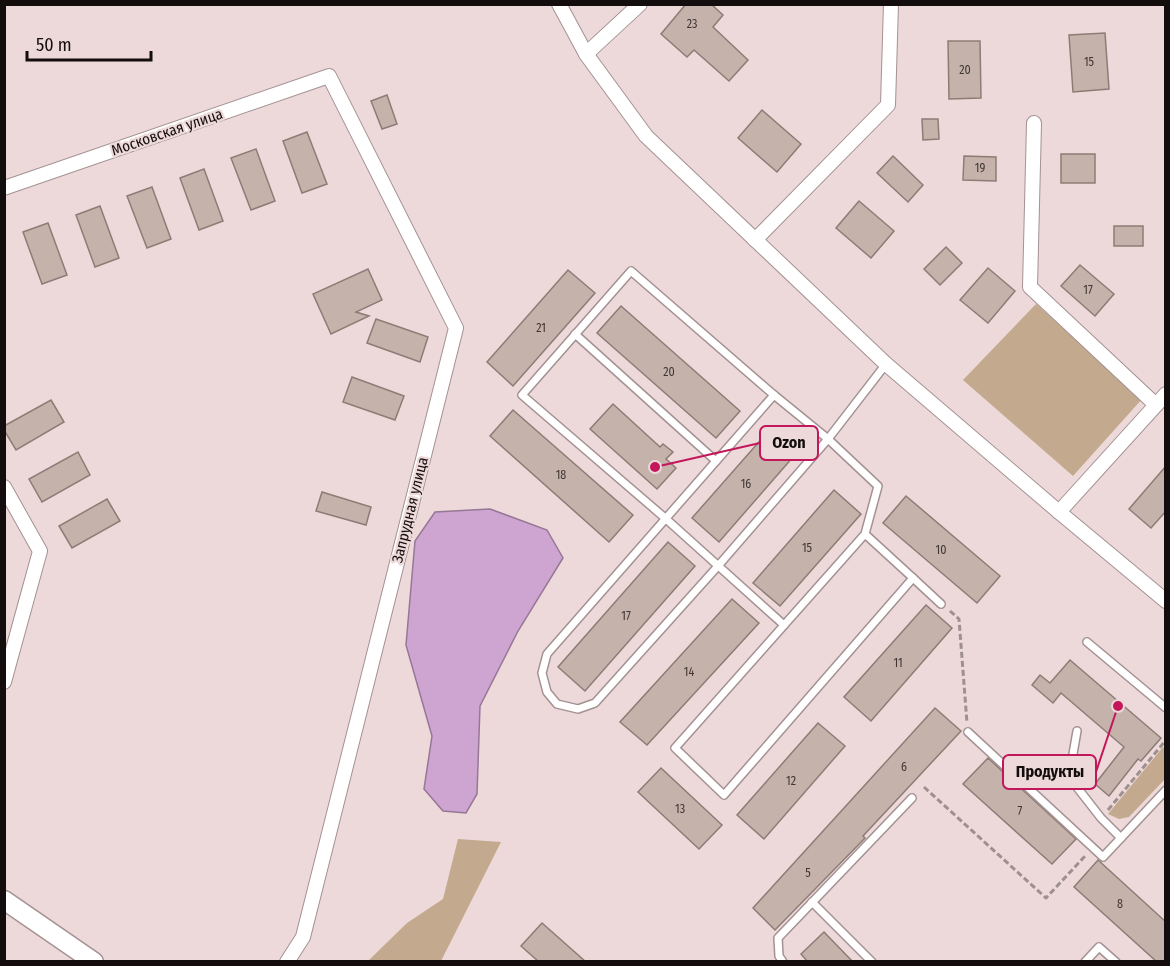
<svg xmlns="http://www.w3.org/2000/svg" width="1170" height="966" viewBox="0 0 1170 966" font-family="'Fira Sans Condensed',sans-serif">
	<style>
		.green { fill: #c3a98d }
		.water { fill: #cea5d1; stroke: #967796; stroke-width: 1.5 }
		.building { fill: #c4b2ab; stroke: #8d7c76; stroke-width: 1.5 }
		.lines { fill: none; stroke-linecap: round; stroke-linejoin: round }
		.lane-casing { stroke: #a49192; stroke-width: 10 }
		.street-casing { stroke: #a49192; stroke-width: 16 }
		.secondary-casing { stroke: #a49192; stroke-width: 21 }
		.path { stroke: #9f9090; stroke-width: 3; stroke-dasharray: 6 3; stroke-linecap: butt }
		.lane { stroke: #fff; stroke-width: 7 }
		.street { stroke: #fff; stroke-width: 14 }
		.secondary { stroke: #fff; stroke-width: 18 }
		.labels { text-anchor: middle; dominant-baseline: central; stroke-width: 4.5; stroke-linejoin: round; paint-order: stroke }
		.number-label { font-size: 12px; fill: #403634 }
		.street-label { font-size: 15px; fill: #140d0d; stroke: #edd9d9 }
		.leader { fill: none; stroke: #c2185b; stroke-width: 2 }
		.callout-dot { fill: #c2185b; stroke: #edd9d9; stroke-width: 2 }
		.callout { fill: #edd9d9; stroke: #c2185b; stroke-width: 2 }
		.callout-label { font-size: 16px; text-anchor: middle; font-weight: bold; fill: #140d0d }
	</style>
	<rect width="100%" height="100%" fill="#edd9d9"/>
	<!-- green -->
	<g class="green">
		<polygon points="1036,304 1142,399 1073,476 963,380"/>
		<polygon points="1163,747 1165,750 1165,779 1129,817 1119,819 1108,814"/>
		<polygon points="458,839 501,842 441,961 368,961 407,923 443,899"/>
	</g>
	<!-- water -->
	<polygon class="water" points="490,509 547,530 563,558 518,631 480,706 477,794 466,813 443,811 424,789 432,736 406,645 415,541 435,512"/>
	<!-- building -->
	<g class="building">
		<polygon points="686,4 711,4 723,15 713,27 748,60 729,81 694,50 687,57 661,34"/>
		<polygon points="1105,33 1109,89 1073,92 1069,35"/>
		<polygon points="948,41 980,41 981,98 949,99"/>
		<polygon points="387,95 397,124 382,129 371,101"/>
		<polygon points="762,110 801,144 777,172 738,138"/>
		<polygon points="922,119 938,119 939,139 923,140"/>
		<polygon points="307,132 327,184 302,193 283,141"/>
		<polygon points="256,149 275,201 251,210 231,158"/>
		<rect x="1061" y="154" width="34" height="29"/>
		<polygon points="893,156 923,185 908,202 877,173"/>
		<polygon points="964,156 996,157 996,181 963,180"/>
		<polygon points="204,169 223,221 199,230 180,178"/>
		<polygon points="152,187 171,239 147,248 127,196"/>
		<polygon points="859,201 894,231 871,258 836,228"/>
		<polygon points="100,206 119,258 95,267 76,215"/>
		<polygon points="48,223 67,275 42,284 23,232"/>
		<rect x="1114" y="226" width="29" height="20"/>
		<polygon points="946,247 962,263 940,285 924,269"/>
		<polygon points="1080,265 1114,294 1095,316 1061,286"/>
		<polygon points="988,268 1015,291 988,323 960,300"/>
		<polygon points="368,269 382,300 356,312 369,316 331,334 313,294"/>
		<polygon points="568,270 595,293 513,386 487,362"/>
		<polygon points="621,306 740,411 716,438 597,333"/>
		<polygon points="376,319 428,337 420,362 367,343"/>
		<polygon points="352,377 404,396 395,420 343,402"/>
		<polygon points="51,400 64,422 16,450 4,430 4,426"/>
		<polygon points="613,404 660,447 663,444 673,452 666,459 676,468 657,489 590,429"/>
		<polygon points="513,410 633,515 609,542 490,436"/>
		<polygon points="773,426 800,449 719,542 692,518"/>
		<polygon points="78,452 90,475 42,502 29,479"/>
		<polygon points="1166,466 1166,511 1151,528 1129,509"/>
		<polygon points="834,490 861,514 780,606 753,583"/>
		<polygon points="322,492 371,507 366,525 316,511"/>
		<polygon points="906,496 1000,576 977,603 883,523"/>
		<polygon points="107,499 120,521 72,548 59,526"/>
		<polygon points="668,542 695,566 585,691 558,667"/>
		<polygon points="732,599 759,623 647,745 620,722"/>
		<polygon points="926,605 952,628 871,721 844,697"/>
		<polygon points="1070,660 1161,738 1141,761 1138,759 1109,796 1095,784 1124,747 1061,693 1053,703 1032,685 1040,675 1050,683"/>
		<polygon points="935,708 961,731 863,836 865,838 775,930 753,908"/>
		<polygon points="818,723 845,746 764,839 737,815"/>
		<polygon points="988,758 1076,839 1052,864 963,784"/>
		<polygon points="661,768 722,825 699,849 638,792"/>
		<polygon points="1098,860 1166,922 1166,962 1157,962 1074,887"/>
		<polygon points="542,923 586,962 539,962 521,946"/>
		<polygon points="824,932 853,962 808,962 801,954"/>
	</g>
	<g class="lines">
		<!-- lane casing -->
		<g class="lane-casing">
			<g id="lane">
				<polyline points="575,334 716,461"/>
				<polygon points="774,395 828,439 718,566 595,703 578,709 557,704 547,692 542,673 547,654"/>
				<polyline points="774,395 631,271 522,395 665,518 784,625"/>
				<polyline points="865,534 675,748 724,795 913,578 865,534 878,486 828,439 886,364"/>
				<polyline points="913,578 941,604"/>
				<polyline points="1087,642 1166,708"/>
				<polyline points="1077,731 1069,777 1101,818 1121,838"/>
				<polyline points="968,732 1103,857 1166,790"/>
				<polyline points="812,902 872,962"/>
				<polyline points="783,962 779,956 778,938 912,798"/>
				<polyline points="1085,962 1099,947 1116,962"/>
			</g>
		</g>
		<!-- street casing -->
		<g class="street-casing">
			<g id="street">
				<polyline points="559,4 586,54 646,136 886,364 1059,512 1166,601"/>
				<polyline points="586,54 640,4"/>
				<polyline points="1034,123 1030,287 1156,405"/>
				<polyline points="4,188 329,76 456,328 303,937 287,962"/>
				<polyline points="755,240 888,105 891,4"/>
				<polyline points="4,487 40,551 4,682"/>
				<polyline points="1059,512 1166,394"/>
			</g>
		</g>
		<!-- secondary casing -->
		<g class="secondary-casing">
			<polyline id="secondary" points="4,900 94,962"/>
		</g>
		<!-- path -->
		<g class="path">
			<polyline points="950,611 959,619 967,723"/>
			<polyline points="924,787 1046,898 1086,855"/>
			<polyline points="1108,810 1166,740"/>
		</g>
		<!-- lane -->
		<use href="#lane" class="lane"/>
		<!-- street -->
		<use href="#street" class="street"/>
		<!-- secondary -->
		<use href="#secondary" class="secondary"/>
	</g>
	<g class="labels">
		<!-- number labels -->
		<g class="number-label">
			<text x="692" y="24">23</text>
			<text x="1089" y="62">15</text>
			<text x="965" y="70">20</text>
			<text x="980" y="168">19</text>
			<text x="1088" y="290">17</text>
			<text x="541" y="328">21</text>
			<text x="669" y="372">20</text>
			<text x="561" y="475">18</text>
			<text x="746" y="484">16</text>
			<text x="807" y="548">15</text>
			<text x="941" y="550">10</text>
			<text x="626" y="616">17</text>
			<text x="898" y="663">11</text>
			<text x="689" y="672">14</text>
			<text x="904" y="767">6</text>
			<text x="791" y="781">12</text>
			<text x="680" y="809">13</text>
			<text x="1020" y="811">7</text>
			<text x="808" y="873">5</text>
			<text x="1120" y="904">8</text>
		</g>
		<!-- street labels -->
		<g class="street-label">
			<text transform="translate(167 132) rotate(-19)">Московская улица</text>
			<text transform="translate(410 510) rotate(-76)">Запрудная улица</text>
		</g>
	</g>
	<!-- callouts -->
	<path class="leader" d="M655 467L760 443M1118 706L1096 772"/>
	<g class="callout-dot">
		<circle cx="655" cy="467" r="6"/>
		<circle cx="1118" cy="706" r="6"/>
	</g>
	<g class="callout">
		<rect x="760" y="426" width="58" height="34" rx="6"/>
		<rect x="1003" y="755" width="93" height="34" rx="6"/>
	</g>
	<g class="callout-label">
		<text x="789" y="448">Ozon</text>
		<text x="1050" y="777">Продукты</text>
	</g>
	<!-- border -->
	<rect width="1170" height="966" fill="none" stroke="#140d0d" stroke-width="12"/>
	<!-- scale -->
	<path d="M27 51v9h124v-9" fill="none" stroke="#140d0d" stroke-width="3"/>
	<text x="36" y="51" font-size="18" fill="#140d0d" stroke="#edd9d9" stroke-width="4.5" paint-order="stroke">50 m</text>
</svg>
